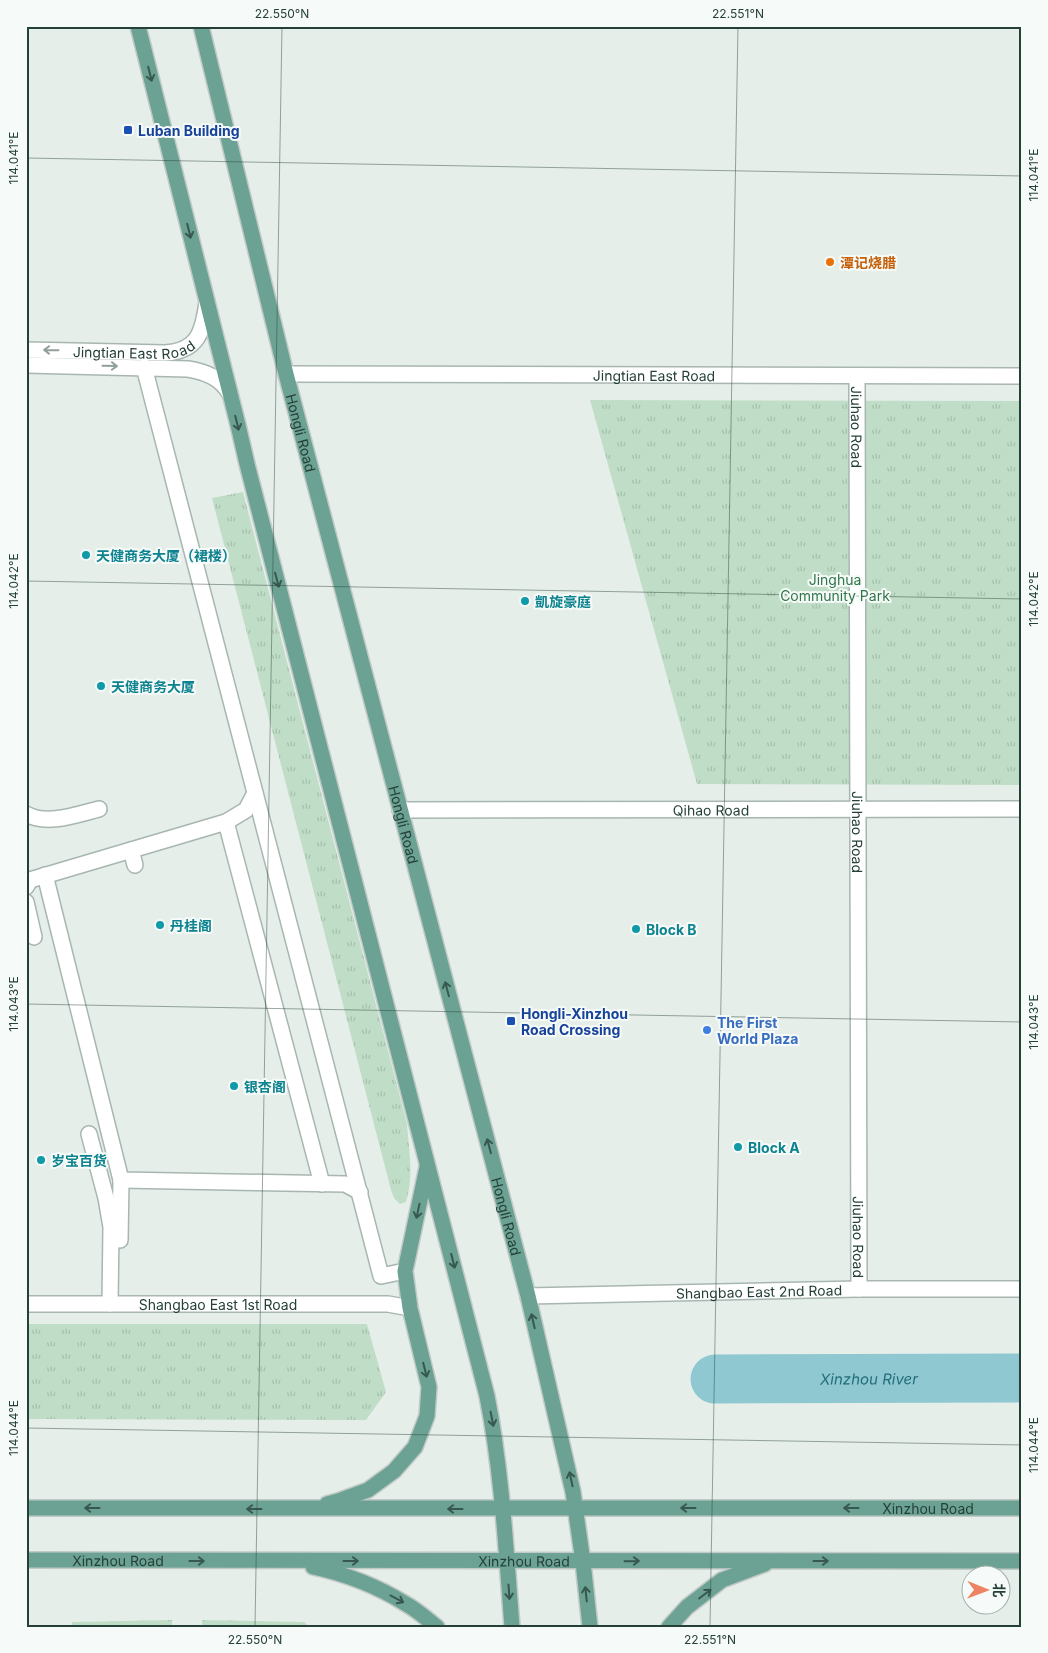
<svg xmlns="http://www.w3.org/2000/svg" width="1048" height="1653" viewBox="0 0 1048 1653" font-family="Inter,'Noto Sans SC',sans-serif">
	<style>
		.grass { fill: url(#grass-tufts) }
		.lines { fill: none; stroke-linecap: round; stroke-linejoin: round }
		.river { stroke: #90c8d1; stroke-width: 49 }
		.minor-casing { stroke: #a8b6b1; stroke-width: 18 }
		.tertiary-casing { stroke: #a8b6b1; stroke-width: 18 }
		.primary-casing { stroke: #c2cac7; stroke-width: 18 }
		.minor { stroke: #fff; stroke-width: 15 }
		.tertiary { stroke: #fff; stroke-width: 15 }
		.primary { stroke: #6ca293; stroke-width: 15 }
		.oneway { stroke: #37584f }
		.oneway2 { stroke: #92a09c }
		.ticks { fill: none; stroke: #254038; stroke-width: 1; stroke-opacity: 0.45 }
		.transit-dot { fill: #1a4fb4; stroke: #f6faf8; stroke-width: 2 }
		.food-dot { fill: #e8710a; stroke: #f6faf8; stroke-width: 2 }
		.culture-dot { fill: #0f9aa8; stroke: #f6faf8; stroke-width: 2 }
		.shop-dot { fill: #3f7fe0; stroke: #f6faf8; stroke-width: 2 }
		.labels { text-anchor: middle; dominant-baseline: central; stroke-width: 4; stroke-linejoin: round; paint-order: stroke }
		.transit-label { font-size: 14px; font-weight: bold; fill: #164399; stroke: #f6faf8; text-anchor: start }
		.food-label { font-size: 14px; font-weight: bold; fill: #c56008; stroke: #f6faf8; text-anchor: start }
		.street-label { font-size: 14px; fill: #254038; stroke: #f6faf8 }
		.culture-label { font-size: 14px; font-weight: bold; fill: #0d838f; stroke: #f6faf8; text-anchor: start }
		.park-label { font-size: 14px; fill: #307649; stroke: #f6faf8 }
		.shop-label { font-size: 14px; font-weight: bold; fill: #366cbe; stroke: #f6faf8; text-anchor: start }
		.water-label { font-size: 15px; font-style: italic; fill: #206e7b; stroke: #f6faf8 }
		.neatline { fill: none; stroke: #254038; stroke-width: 2 }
		.ticks-label { font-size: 12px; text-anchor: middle; fill: #254038 }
	</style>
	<defs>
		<pattern id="grass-tufts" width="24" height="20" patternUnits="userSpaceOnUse" patternTransform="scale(1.25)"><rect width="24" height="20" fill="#c0dec7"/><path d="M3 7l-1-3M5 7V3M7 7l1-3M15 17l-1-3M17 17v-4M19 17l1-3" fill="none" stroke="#a5c0ac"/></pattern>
	</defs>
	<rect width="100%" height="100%" fill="#e6eeea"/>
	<!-- grass -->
	<g class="grass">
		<polygon points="590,400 1022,401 1022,785 697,784"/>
		<path d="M243 492 407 1124C409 1150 414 1177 406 1202L400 1204 394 1198 391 1190 212 498Z"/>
		<polygon points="26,1324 367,1324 386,1392 366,1420 26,1419"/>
		<polygon points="172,1620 172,1627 72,1627 72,1622"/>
		<polygon points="202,1620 304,1622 310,1627 202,1627"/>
	</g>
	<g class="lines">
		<!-- river -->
		<path class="river" id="s1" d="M715 1379 1022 1378"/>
		<!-- minor casing -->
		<g class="minor-casing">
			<g id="minor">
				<polyline points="144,367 381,1276 405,1271"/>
				<path id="s2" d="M857 376 859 1289"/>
				<path id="s3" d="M400 810 1022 809"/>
				<path d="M26 814C47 826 78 814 99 809"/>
				<polyline points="226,822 322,1184"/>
				<polyline points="131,850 135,865"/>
				<polyline points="45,875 121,1180 345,1184 360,1192"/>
				<polyline points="26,887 30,880 226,822 246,810 255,793"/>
				<polyline points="26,902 34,937"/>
				<polyline points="89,1134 106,1198 111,1227 110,1304"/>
				<polyline points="120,1240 121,1180"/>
				<path id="s4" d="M528 1296 859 1289H1022"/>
			</g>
		</g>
		<!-- tertiary casing -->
		<g class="tertiary-casing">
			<g id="tertiary">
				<path id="s5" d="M26 350 165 353C198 351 203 332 207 302"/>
				<path d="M26 365 188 369C206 372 221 378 230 394"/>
				<path id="s6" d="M286 374 1022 376"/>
				<path id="s7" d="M26 1304H388L410 1308"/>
			</g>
		</g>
		<!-- primary casing -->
		<g class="primary-casing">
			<g id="primary">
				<path d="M138 26 238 425 247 464 487 1396C502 1472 506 1549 512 1627"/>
				<path id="s8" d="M201 26 286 374 528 1296 573 1492 583 1562 590 1627"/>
				<polyline points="327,1504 338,1501 368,1490 394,1471 415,1447 427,1416 429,1387 410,1308 405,1271 427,1167"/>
				<path id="s9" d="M26 1508H1022"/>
				<path id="s10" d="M26 1560 1022 1561"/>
				<path d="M313 1567C346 1574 377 1586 406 1604 417 1610 427 1619 437 1627"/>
				<polyline points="669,1627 687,1607 722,1580 765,1564"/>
			</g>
		</g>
		<!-- minor -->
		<use href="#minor" class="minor"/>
		<!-- tertiary -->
		<use href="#tertiary" class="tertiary"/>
		<!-- primary -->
		<use href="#primary" class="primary"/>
	</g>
	<!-- one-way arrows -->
	<defs><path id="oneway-shaft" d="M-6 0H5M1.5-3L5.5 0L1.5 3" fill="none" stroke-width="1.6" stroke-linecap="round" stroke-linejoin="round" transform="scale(1.25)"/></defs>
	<g class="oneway">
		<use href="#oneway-shaft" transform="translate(150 74) rotate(76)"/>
		<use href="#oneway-shaft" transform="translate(189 231) rotate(76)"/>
		<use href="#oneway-shaft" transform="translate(237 423) rotate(76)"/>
		<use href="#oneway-shaft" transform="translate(277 580) rotate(75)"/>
		<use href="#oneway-shaft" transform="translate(447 989) rotate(-105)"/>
		<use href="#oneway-shaft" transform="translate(489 1146) rotate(-105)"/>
		<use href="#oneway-shaft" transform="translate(418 1211) rotate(102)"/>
		<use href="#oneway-shaft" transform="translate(453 1261) rotate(76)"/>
		<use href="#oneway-shaft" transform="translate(533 1321) rotate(-103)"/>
		<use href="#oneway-shaft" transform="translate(425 1370) rotate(76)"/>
		<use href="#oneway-shaft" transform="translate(492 1419) rotate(79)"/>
		<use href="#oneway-shaft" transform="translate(571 1479) rotate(-102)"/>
		<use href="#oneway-shaft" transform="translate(92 1508) rotate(-180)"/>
		<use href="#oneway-shaft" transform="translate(688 1508) rotate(180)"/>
		<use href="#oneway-shaft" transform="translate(851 1508) rotate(180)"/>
		<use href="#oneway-shaft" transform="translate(254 1509) rotate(-180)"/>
		<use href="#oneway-shaft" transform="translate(455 1509) rotate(-180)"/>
		<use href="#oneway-shaft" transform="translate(197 1561)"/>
		<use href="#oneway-shaft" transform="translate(351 1561)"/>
		<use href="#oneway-shaft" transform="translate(632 1561) rotate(-1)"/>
		<use href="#oneway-shaft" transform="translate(821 1561)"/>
		<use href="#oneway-shaft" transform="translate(509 1592) rotate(86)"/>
		<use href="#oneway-shaft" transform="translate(586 1594) rotate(-96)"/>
		<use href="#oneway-shaft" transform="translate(705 1594) rotate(-37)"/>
		<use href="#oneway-shaft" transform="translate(397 1599) rotate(28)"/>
	</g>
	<g class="oneway2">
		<use href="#oneway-shaft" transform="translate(51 350) rotate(-179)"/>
		<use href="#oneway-shaft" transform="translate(110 366) rotate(1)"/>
	</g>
	<!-- ticks -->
	<path class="ticks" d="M26 158 1022 176M26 581 1022 599M26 1004 1022 1022M26 1428 1022 1445M255 1627 282 26M710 1627 738 26"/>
	<!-- markers -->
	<g class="transit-dot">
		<rect x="123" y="125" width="10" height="10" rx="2.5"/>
		<rect x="506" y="1016" width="10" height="10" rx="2.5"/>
	</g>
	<circle class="food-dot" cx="830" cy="262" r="5"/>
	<g class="culture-dot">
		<circle cx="86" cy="555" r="5"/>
		<circle cx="525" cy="601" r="5"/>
		<circle cx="101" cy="686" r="5"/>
		<circle cx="160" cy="925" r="5"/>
		<circle cx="636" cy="929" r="5"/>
		<circle cx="234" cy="1086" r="5"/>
		<circle cx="738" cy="1147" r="5"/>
		<circle cx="41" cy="1160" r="5"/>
	</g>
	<circle class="shop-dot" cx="707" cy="1030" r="5"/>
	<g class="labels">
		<!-- transit labels -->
		<g class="transit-label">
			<text x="138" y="130">Luban Building</text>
			<text x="521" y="1013">Hongli-Xinzhou<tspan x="521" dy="16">Road Crossing</tspan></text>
		</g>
		<!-- food labels -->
		<g class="food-label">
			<text x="840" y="262">潭记烧腊</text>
		</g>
		<!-- street labels -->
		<g class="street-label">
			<text stroke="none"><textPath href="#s5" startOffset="108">Jingtian East Road</textPath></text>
			<text stroke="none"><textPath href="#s6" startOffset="368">Jingtian East Road</textPath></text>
			<text stroke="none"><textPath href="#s2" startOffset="51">Jiuhao Road</textPath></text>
			<text stroke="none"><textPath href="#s8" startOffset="419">Hongli Road</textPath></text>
			<text stroke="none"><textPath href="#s3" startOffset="311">Qihao Road</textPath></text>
			<text stroke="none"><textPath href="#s8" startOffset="824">Hongli Road</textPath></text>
			<text stroke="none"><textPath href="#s2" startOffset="456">Jiuhao Road</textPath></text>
			<text stroke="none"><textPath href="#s8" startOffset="1229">Hongli Road</textPath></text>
			<text stroke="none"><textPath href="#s2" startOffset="861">Jiuhao Road</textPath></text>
			<text stroke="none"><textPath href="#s4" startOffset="231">Shangbao East 2nd Road</textPath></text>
			<text stroke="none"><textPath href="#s7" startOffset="192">Shangbao East 1st Road</textPath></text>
			<text stroke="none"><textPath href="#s9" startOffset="902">Xinzhou Road</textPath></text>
			<text stroke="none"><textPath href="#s10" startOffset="92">Xinzhou Road</textPath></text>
			<text stroke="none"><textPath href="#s10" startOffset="498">Xinzhou Road</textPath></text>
		</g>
		<!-- culture labels -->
		<g class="culture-label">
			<text x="96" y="555">天健商务大厦（裙楼）</text>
			<text x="535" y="601">凱旋豪庭</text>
			<text x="111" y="686">天健商务大厦</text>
			<text x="170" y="925">丹桂阁</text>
			<text x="646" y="929">Block B</text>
			<text x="244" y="1086">银杏阁</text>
			<text x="748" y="1147">Block A</text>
			<text x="51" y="1160">岁宝百货</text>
		</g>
		<!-- park labels -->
		<g class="park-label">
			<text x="835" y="579">Jinghua<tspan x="835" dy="16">Community Park</tspan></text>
		</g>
		<!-- shop labels -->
		<g class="shop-label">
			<text x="717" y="1022">The First<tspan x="717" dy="16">World Plaza</tspan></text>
		</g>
		<!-- water labels -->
		<g class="water-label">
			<text stroke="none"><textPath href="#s1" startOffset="154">Xinzhou River</textPath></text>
		</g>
	</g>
	<!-- border -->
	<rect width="1048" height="1653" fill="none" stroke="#f6faf8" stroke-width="55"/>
	<!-- north arrow -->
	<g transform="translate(986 1590) rotate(91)"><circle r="24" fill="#f6faf8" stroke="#a2b0ab"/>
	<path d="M0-4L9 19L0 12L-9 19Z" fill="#ee8364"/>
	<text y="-8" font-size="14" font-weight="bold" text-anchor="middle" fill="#254038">北</text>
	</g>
	<rect x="28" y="28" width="992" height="1598" class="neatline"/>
	<g class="ticks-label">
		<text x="282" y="18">22.550°N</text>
		<text x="738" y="18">22.551°N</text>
		<text transform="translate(14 158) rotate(-90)" y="4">114.041°E</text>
		<text transform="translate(1034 175) rotate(-90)" y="4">114.041°E</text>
		<text transform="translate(14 581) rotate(-90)" y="4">114.042°E</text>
		<text transform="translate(1034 599) rotate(-90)" y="4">114.042°E</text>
		<text transform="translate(14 1004) rotate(-90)" y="4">114.043°E</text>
		<text transform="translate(1034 1022) rotate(-90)" y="4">114.043°E</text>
		<text transform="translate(14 1428) rotate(-90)" y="4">114.044°E</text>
		<text transform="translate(1034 1445) rotate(-90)" y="4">114.044°E</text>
		<text x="255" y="1644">22.550°N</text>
		<text x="710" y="1644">22.551°N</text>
	</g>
</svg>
